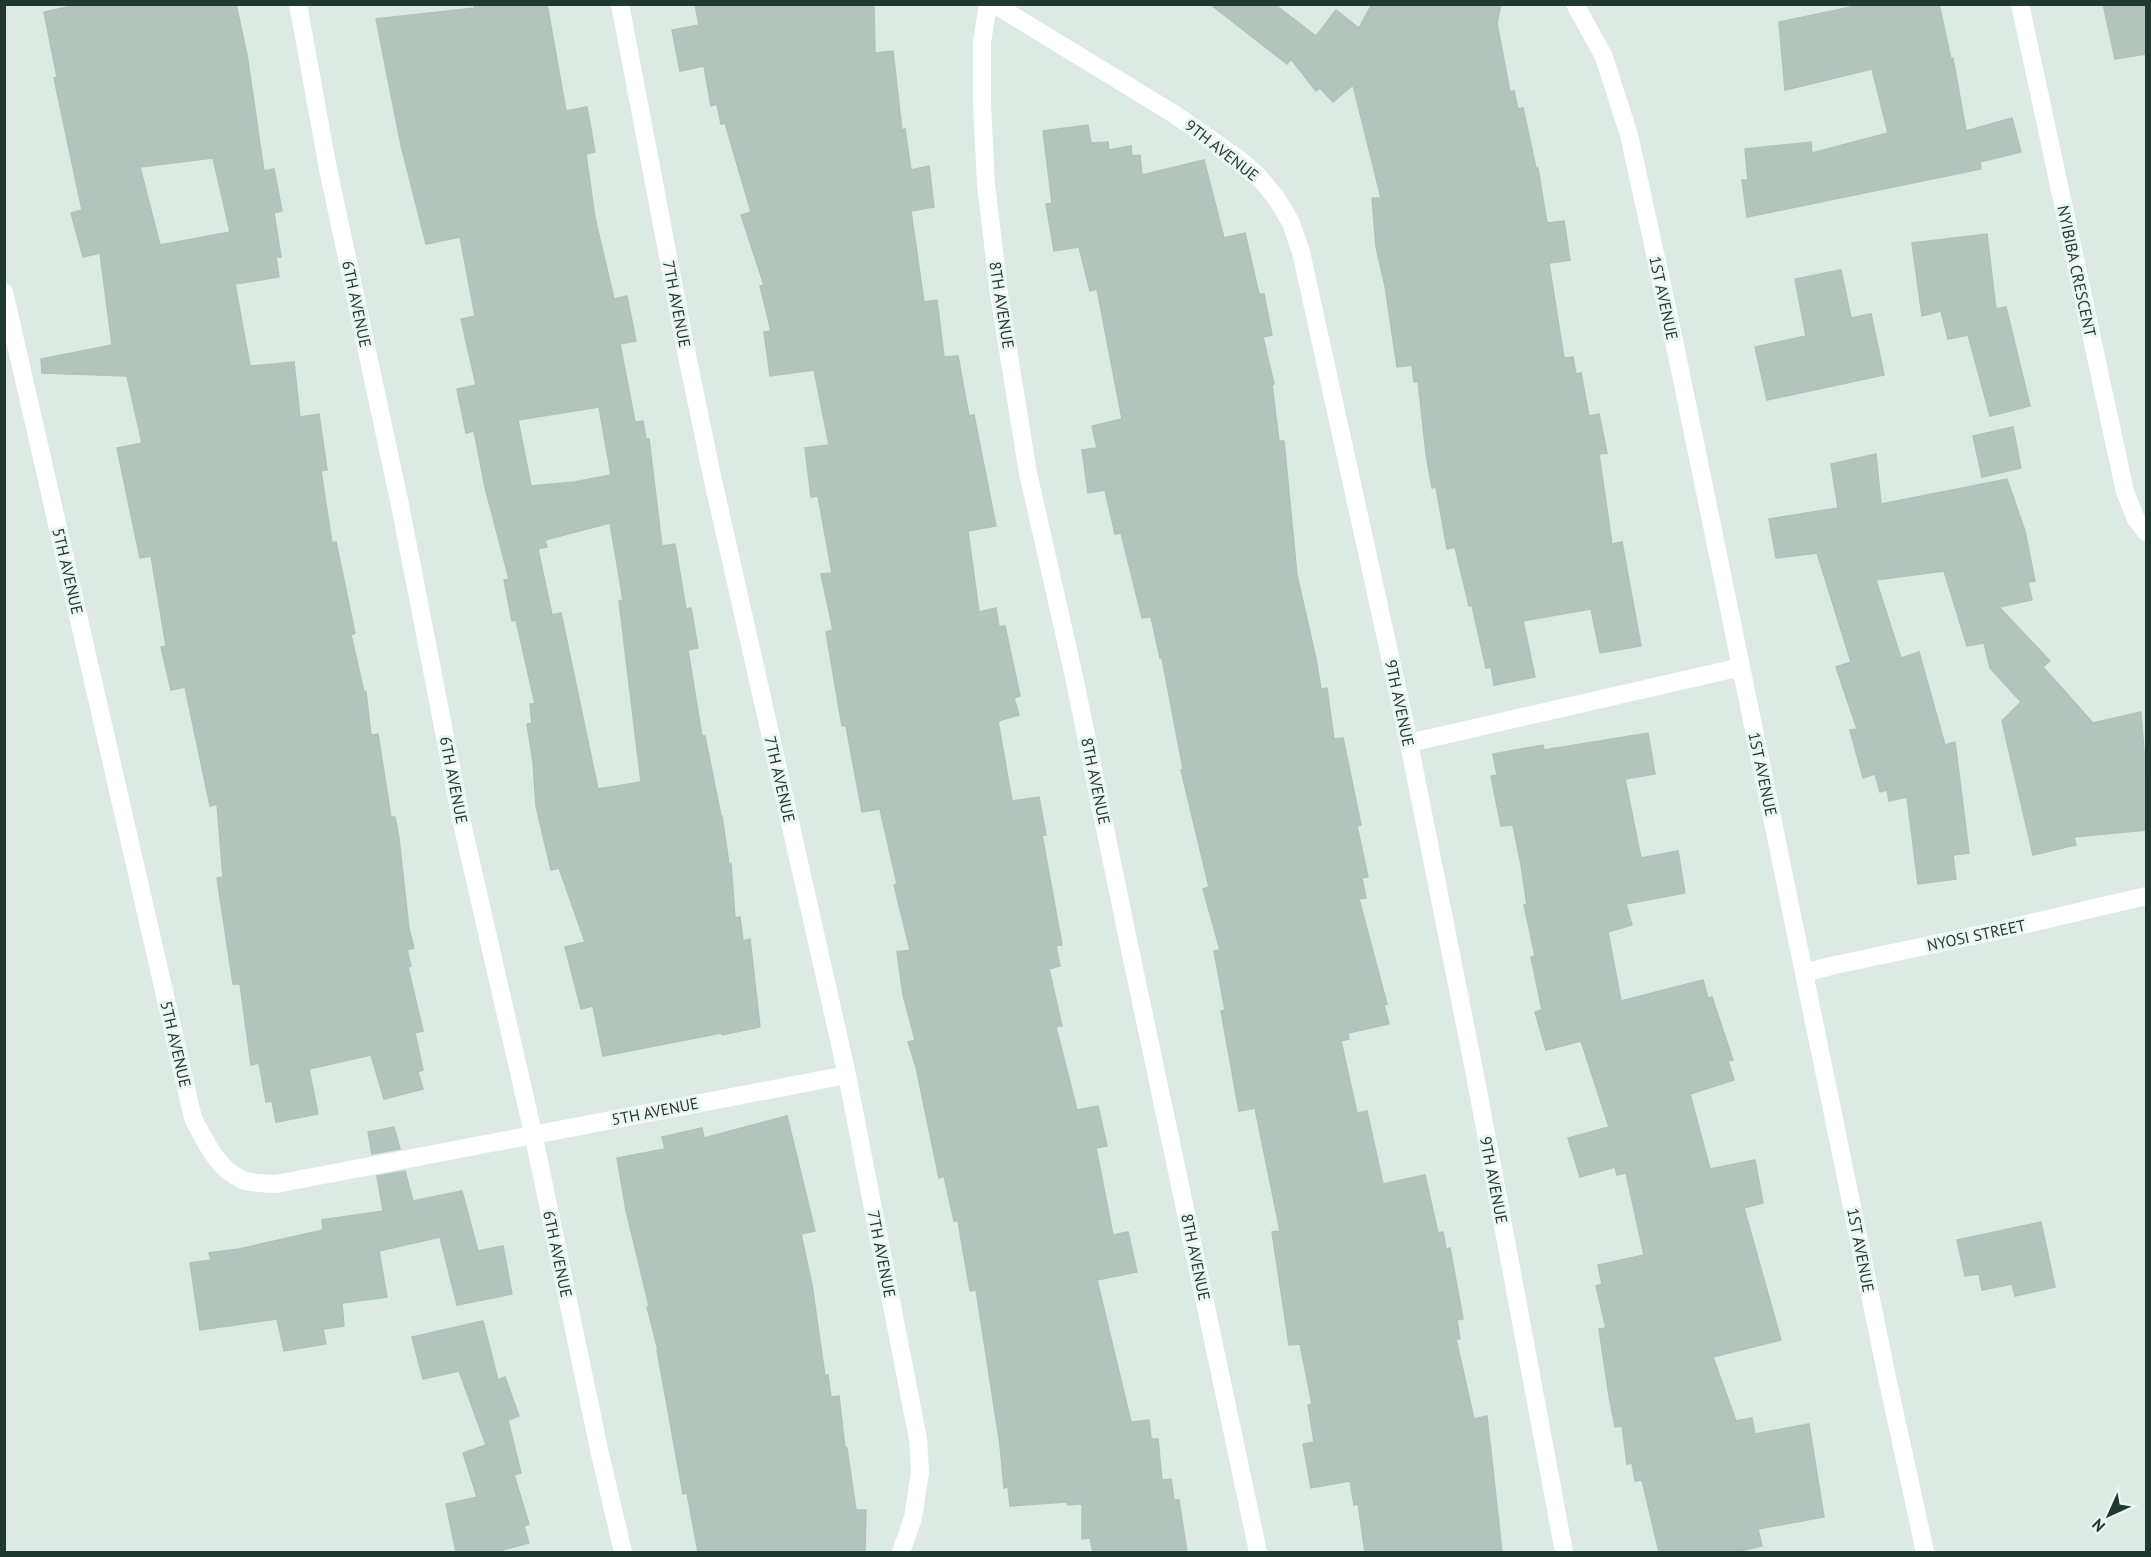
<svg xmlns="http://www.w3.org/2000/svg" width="2151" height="1557" viewBox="0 0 2151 1557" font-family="'PT Sans',sans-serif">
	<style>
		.building { fill: #b2c4bc; stroke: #afc3ba; stroke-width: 1.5; fill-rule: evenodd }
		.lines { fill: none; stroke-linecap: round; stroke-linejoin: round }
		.street { stroke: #fff; stroke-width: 18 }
		.labels { text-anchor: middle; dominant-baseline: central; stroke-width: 6; stroke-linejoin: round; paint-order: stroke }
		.street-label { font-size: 16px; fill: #1e3930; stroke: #edf6f1 }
	</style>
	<rect width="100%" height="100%" fill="#ddeae3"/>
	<!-- building -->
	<g class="building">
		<path d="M81 4H236L247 55 264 171 274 169 282 211 274 213 281 257H276L279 277 235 284 250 366 294 362 300 417 319 414 327 470 321 471 332 543 336 542 355 633 351 635 364 692H366L371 735 378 734 391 817H395L399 838 409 929 414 948 407 950 411 966 408 967 423 1031 415 1033 423 1070 418 1072 423 1089 384 1099 371 1055 309 1069 318 1114 276 1122 272 1101 266 1102 259 1063 251 1065 240 984H233L217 878 223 877 217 804 210 806 185 687 171 690 161 647 166 646 151 556 140 558 117 448 142 443 127 376 42 373 41 359 112 345 100 253 83 257 71 213 82 210 54 78 57 77 44 12ZM213 158 230 232 160 245 140 167Z"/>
		<path d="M474 4H547L566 111 587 107 595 152 586 154 595 218 614 299 627 296 636 341 620 344 635 422 643 421 646 439H649L662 546 675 544 686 609 691 608 698 648 688 650 702 736H705L721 816H722L729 864H731L735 918 740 917 743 941 750 939 760 1027 722 1035 721 1033 603 1056 593 1006 581 1009 565 947 585 942 559 868 551 870 536 806 533 762 527 724 532 723 530 704H535L516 620 512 621 504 580 509 579 485 487 474 431 466 433 457 389 476 385 461 319 475 316 460 237 426 244 401 145 376 19 475 8ZM599 407 611 475 574 482 531 486 518 420ZM610 523 623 600 619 601 641 782 598 789 561 613 552 615 538 549 547 547 545 540Z"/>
		<polygon points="695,4 860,4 874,7 875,53 893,51 902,130 905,129 911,170 929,166 934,207 911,211 924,302 937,300 944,357 958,356 969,416 974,415 996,526 968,531 979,612 996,608 999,627 1005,626 1020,696 1014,698 1019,715 998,721 1012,801 1039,797 1046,835 1042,835 1062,945 1056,946 1060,966 1049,969 1062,1026 1056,1027 1077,1110 1098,1106 1107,1146 1096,1148 1113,1235 1128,1232 1137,1272 1097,1280 1131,1422 1149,1420 1151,1439 1158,1439 1162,1480 1171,1479 1174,1500 1179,1500 1187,1552 1093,1552 1090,1538 1082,1539 1082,1504 1068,1505 1067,1502 1010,1506 1008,1487 1004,1488 1000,1445 976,1290 970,1291 958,1221 954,1221 944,1176 939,1178 916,1067 908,1042 915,1040 903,995 897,952 910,950 894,885 897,884 880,809 862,812 846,726 842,726 826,632 833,630 821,574 832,573 818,496 811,497 805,448 829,445 814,370 770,376 764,332 771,331 760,286 764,285 741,215 751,212 725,123 721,124 717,104 711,106 704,66 680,71 672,30 699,25"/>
		<polygon points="1210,4 1274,4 1316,36 1336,10 1359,28 1372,4 1501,4 1497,23 1510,92 1514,91 1518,109 1523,108 1536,168 1538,168 1547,223 1564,221 1570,260 1549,263 1564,358 1573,357 1576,374 1581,373 1589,416 1599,414 1607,453 1599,454 1612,544 1622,542 1641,646 1600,653 1591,609 1523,621 1535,677 1494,685 1491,667 1486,668 1472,605 1469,606 1455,547 1447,549 1436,487 1432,488 1426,454 1418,381 1414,382 1412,365 1397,367 1385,286 1376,247 1372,198 1381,198 1353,85 1333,102 1320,88 1316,91 1291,59 1287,64"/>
		<polygon points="1865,4 1939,4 1951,59 1953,58 1966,131 2012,118 2021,152 1980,162 1981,169 1747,217 1742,180 1748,180 1745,149 1811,142 1812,153 1888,133 1872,69 1785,90 1779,22"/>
		<polygon points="2103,4 2146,4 2146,54 2115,59"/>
		<polygon points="1088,125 1091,143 1108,142 1109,150 1131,146 1132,156 1140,155 1142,175 1204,160 1224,238 1245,233 1259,294 1264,294 1272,335 1263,337 1274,384 1272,384 1279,441 1284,441 1297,575 1316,659 1321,689 1327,688 1334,739 1343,738 1361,825 1357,826 1368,877 1362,878 1366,898 1359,899 1387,1004 1384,1005 1389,1024 1348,1033 1349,1039 1341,1041 1357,1113 1367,1111 1383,1184 1425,1175 1438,1233 1443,1232 1446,1249 1450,1248 1463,1319 1457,1320 1460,1339 1456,1339 1474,1419 1487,1416 1502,1552 1365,1552 1358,1504 1354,1505 1350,1481 1311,1488 1303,1444 1314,1442 1308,1405 1312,1404 1300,1344 1289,1345 1272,1232 1280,1231 1255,1108 1239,1111 1221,1011 1225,1010 1214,951 1220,950 1203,889 1209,887 1181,770 1183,769 1162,658 1160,658 1151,617 1142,618 1121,533 1115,534 1105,490 1088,493 1082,450 1097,448 1092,426 1122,419 1097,289 1090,291 1079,247 1054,251 1046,204 1052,203 1043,131"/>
		<polygon points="1987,234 1996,309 2006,307 2030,406 1990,416 1968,335 1948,339 1941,311 1922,316 1912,243"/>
		<polygon points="1841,270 1851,318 1871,314 1884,375 1767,400 1755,347 1806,336 1795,279"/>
		<polygon points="2013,427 2021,468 1982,477 1973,436"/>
		<polygon points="1876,454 1881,504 2007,479 2025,531 2035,581 2028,582 2032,600 1999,607 2050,661 2043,667 2093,723 2141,712 2146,778 2146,830 2074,837 2076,845 2033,855 2002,721 2021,702 1990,668 1984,643 1967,646 1944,571 1876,580 1901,658 1919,652 1945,745 1955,742 1969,853 1953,855 1956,879 1918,884 1907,797 1889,801 1887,790 1880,792 1875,774 1863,778 1850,730 1857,729 1836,667 1851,662 1817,553 1776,558 1769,519 1838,508 1831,464"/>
		<polygon points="1648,733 1655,774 1625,779 1641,858 1678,851 1685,893 1626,904 1632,925 1608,932 1621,1001 1703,980 1708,998 1712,997 1733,1060 1728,1061 1734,1080 1690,1094 1710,1169 1755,1160 1763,1203 1744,1208 1781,1340 1713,1357 1736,1421 1752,1418 1755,1434 1809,1424 1824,1517 1758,1529 1762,1546 1736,1552 1659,1552 1642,1480 1635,1481 1632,1463 1627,1464 1622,1426 1615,1427 1609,1396 1599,1329 1606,1328 1596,1286 1602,1284 1598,1265 1644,1255 1626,1173 1617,1175 1615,1167 1580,1177 1568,1138 1609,1127 1581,1041 1546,1050 1535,1012 1542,1010 1531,957 1535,956 1524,905 1527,905 1521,865 1513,825 1501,826 1491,776 1497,775 1493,754 1543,745 1544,750"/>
		<polygon points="787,1116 815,1231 801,1234 812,1285 825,1376 828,1375 831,1397 839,1396 845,1448 847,1448 856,1510 866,1510 865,1552 698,1552 687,1493 683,1494 657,1350 658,1350 647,1307 649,1306 626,1210 617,1158 665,1149 662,1137 702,1128 704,1138"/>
		<polygon points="394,1127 400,1149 372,1154 368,1132"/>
		<polygon points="405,1171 413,1201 462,1191 478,1251 503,1246 512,1294 457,1305 440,1237 379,1251 387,1297 342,1303 344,1326 323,1329 326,1344 284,1351 277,1319 200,1330 190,1263 211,1260 209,1253 239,1249 323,1230 322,1220 383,1211 377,1176"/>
		<polygon points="2041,1222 2055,1287 2015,1296 2012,1284 1982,1290 1979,1274 1965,1276 1957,1240"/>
		<polygon points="483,1321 498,1380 505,1377 519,1416 508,1420 521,1473 514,1475 529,1524 524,1526 529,1543 495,1552 456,1552 446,1504 477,1497 463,1453 486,1445 459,1371 423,1379 412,1337"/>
	</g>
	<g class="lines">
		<!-- street -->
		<g class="street">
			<polyline points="298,4 328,169 400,505 461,819 533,1133 600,1454 623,1552"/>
			<polyline points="620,4 685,346 712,476 847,1075 918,1439 920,1472 913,1518 901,1552"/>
			<polyline points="988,4 982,42 982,104 986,184 999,294 1028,473 1073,672 1129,945 1258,1552"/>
			<polyline points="994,4 1174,114 1240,160 1259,177 1277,199 1291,223 1301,252 1409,743 1475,1075 1564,1552"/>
			<polyline points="1575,4 1604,57 1629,135 1672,331 1888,1382 1925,1552"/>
			<polyline points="2020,4 2125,492 2136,519 2146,532"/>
			<path d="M4 292 193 1118C205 1141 217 1169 243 1180 252 1184 266 1183 276 1184L847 1075"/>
			<polyline points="1409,743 1741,667"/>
			<polyline points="1804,973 1835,965 2001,930 2146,896"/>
		</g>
	</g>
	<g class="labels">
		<!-- street labels -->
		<g class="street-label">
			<text transform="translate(1222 150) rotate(38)">9TH AVENUE</text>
			<text transform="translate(2077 271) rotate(78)">NYIBIBA CRESCENT</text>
			<text transform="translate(1664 298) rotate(78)">1ST AVENUE</text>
			<text transform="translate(357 304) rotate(78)">6TH AVENUE</text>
			<text transform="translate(677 304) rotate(79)">7TH AVENUE</text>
			<text transform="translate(1002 305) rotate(81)">8TH AVENUE</text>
			<text transform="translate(68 571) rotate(77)">5TH AVENUE</text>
			<text transform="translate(1400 703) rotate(78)">9TH AVENUE</text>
			<text transform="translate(1763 774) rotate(78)">1ST AVENUE</text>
			<text transform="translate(780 779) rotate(77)">7TH AVENUE</text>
			<text transform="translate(454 780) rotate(79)">6TH AVENUE</text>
			<text transform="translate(1096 781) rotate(78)">8TH AVENUE</text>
			<text transform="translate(1976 935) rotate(-12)">NYOSI STREET</text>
			<text transform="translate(176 1044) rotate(77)">5TH AVENUE</text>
			<text transform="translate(655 1111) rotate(-11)">5TH AVENUE</text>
			<text transform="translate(1494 1180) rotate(79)">9TH AVENUE</text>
			<text transform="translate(1861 1250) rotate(79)">1ST AVENUE</text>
			<text transform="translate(558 1254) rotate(78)">6TH AVENUE</text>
			<text transform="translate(882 1254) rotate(79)">7TH AVENUE</text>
			<text transform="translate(1196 1257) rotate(78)">8TH AVENUE</text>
		</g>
	</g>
	<!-- border -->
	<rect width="2151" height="1557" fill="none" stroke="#1e3930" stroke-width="12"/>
	<!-- north arrow -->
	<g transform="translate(2109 1515) rotate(225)" stroke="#edf6f1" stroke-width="4.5" paint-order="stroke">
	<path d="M0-4.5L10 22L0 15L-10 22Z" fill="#1e3930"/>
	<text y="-9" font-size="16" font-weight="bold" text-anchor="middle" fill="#1e3930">N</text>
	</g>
</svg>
